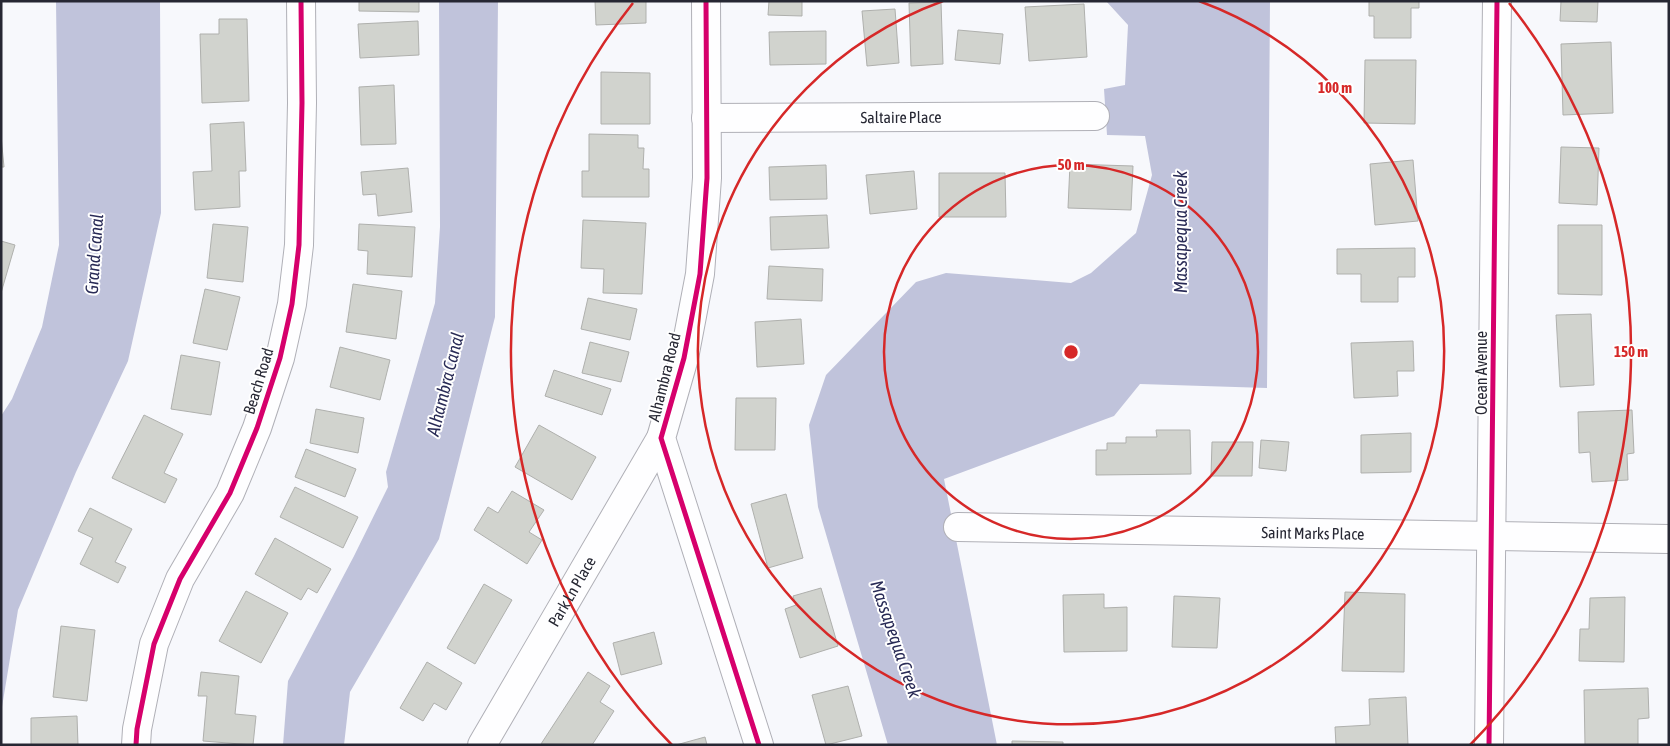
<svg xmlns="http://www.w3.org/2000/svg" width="1670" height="746" viewBox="0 0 1670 746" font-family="'Asap Condensed',sans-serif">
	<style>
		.water { fill: #c0c3db }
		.building { fill: #d1d3ce; stroke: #afb0ad }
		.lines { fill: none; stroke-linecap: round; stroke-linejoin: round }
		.minor-casing { stroke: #b0b0b7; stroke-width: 30 }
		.minor { stroke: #fefeff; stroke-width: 28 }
		.cycleway-casing { stroke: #fff; stroke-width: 8 }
		.cycleway { stroke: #d6006c; stroke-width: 5 }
		.ring { fill: none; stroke: #d62828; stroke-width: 2.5 }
		.labels { text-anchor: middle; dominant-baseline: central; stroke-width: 4; stroke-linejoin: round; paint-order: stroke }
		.street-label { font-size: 16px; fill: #262733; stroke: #fff }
		.water-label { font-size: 18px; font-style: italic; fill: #292b56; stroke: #fff }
		.centre { fill: #d62828; stroke: #fff; stroke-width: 2.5 }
		.ring-label { font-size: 15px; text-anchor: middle; font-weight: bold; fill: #d62828; stroke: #fff; stroke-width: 4; stroke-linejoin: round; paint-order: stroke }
	</style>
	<rect width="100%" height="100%" fill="#f7f8fc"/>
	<!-- water -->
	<g class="water">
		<polygon points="56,1 160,1 161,213 128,361 76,472 18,610 1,713 1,416 12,399 42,327 59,245"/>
		<polygon points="439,1 498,1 495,317 439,539 350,692 344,745 283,745 288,681 354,556 388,487 386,472 435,303 440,227"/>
		<polygon points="1106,1 1270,1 1267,388 1140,384 1114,416 944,479 997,745 888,745 818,507 809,425 826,375 916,282 946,273 1071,283 1091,273 1136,233 1152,175 1145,136 1107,135 1104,89 1125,85 1128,25"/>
	</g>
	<!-- building -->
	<g class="building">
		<polygon points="359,1 419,1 419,12 359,11"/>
		<polygon points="595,1 646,1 646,23 596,25"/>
		<polygon points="769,1 802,1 802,16 768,15"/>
		<polygon points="1369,1 1419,1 1419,8 1411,8 1411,38 1374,38 1374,16 1369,16"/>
		<polygon points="1561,1 1598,1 1597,22 1560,21"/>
		<polygon points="941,2 943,64 911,66 909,3"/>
		<polygon points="1084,4 1087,57 1029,61 1025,7"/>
		<polygon points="895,9 899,63 867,66 862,11"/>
		<polygon points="219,19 247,19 249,101 202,103 200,34 219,34"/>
		<polygon points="418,21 419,55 360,58 358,24"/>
		<polygon points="958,30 1003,34 1000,64 955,60"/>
		<polygon points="826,31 826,64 770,65 769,32"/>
		<polygon points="1611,42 1613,113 1563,115 1561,44"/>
		<polygon points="1365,60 1416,60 1415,124 1364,123"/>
		<polygon points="601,72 650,73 650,124 601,124"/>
		<polygon points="394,85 396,144 361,145 359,87"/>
		<polygon points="244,122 246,171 239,171 240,207 195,210 193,172 212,171 210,124"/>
		<polygon points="589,134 638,135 638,148 644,148 643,169 649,169 649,197 582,197 582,171 589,171"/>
		<polygon points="1,136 4,167 1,167"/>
		<polygon points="1561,147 1599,148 1597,205 1559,203"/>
		<polygon points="1413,160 1418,221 1375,225 1370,164"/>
		<polygon points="1070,164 1133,166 1131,210 1068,208"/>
		<polygon points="826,165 827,199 770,200 769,167"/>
		<polygon points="408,168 412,212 378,216 376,194 363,195 361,172"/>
		<polygon points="914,171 917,209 870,214 866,175"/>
		<polygon points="939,173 1005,173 1006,217 939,217"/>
		<polygon points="827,215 829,248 771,250 770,217"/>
		<polygon points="583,220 646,223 642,294 603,293 604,269 581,268"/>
		<polygon points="213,224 248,227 243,282 207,278"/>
		<polygon points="359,224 415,227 412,277 367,274 368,251 358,250"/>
		<polygon points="1558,225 1602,225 1602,295 1558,294"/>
		<polygon points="1,241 15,245 1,293"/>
		<polygon points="1415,248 1415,277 1398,277 1398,302 1361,302 1361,274 1337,274 1337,249"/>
		<polygon points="769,266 823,269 822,301 767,299"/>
		<polygon points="353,284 402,291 396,339 346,332"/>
		<polygon points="205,289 240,297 227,350 193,343"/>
		<polygon points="588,298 637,309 630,340 581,329"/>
		<polygon points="1591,314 1594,385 1560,387 1556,315"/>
		<polygon points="801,319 804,364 757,367 755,322"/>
		<polygon points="1413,341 1414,371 1397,371 1398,396 1354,398 1351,343"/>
		<polygon points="590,342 629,352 621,382 582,373"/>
		<polygon points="340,347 390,360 380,400 330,387"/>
		<polygon points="181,355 220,362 211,415 171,409"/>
		<polygon points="554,370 611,389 602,415 545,396"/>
		<polygon points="736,398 776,398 775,450 735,450"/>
		<polygon points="316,409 364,418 358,453 310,443"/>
		<polygon points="1632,410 1634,453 1627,454 1628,480 1592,482 1590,452 1579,453 1578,412"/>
		<polygon points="144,415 183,434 164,473 177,479 165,503 112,478"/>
		<polygon points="539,425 596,457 572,500 515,467"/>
		<polygon points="1156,430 1190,430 1191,474 1096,475 1096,450 1107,450 1107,443 1126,443 1126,437 1157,437"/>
		<polygon points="1411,433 1411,472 1361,473 1361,435"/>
		<polygon points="1261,440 1289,442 1286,471 1259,468"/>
		<polygon points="1212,442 1253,442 1252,476 1211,476"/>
		<polygon points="306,449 356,469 345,497 295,477"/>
		<polygon points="295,487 358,517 343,548 280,517"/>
		<polygon points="512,491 544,510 529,532 542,540 527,564 474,530 488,507 498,513"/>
		<polygon points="786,494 803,558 768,568 751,504"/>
		<polygon points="90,508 132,529 115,562 126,567 118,583 80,564 93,538 78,531"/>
		<polygon points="275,538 331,569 317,593 308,588 301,600 255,574"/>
		<polygon points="484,584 512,600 475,664 447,648"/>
		<polygon points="821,588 838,646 800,658 785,609 796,605 793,596"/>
		<polygon points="246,591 288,613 261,663 219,641"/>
		<polygon points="1345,592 1405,594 1404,672 1342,671"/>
		<polygon points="1104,594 1104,608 1127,607 1127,651 1064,652 1063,595"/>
		<polygon points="1174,596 1220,598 1217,648 1172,647"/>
		<polygon points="1625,597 1624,662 1579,661 1580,629 1589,629 1590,598"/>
		<polygon points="61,626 95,630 87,701 53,697"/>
		<polygon points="654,632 662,664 621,675 613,643"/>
		<polygon points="427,662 462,683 446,710 434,703 423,721 400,708"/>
		<polygon points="201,672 239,676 235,714 256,716 253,745 203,741 207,696 198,696"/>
		<polygon points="588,672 610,686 600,702 614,711 592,745 541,744"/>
		<polygon points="848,686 862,736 826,745 812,695"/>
		<polygon points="1648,688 1649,718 1638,719 1638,745 1585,745 1584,690"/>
		<polygon points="1406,697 1408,745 1336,745 1335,727 1370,725 1369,699"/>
		<polygon points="77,716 78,745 31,745 31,718"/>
		<polygon points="705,737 707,745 676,745"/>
		<polygon points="1012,741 1063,742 1063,745 1012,745"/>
	</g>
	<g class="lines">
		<!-- minor casing -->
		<g class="minor-casing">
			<g id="minor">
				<polyline points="706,1 707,178 700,274 684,358 661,438 759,745"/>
				<path id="s1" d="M706 118 1095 116"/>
				<path id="s2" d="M958 527 1669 539"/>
				<polyline points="136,745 137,729 154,644 180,579 230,493 257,428 280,358 292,304 299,245 302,103 301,1"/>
				<path id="s3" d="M482 745 661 438"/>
				<polyline points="1489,745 1497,1"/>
			</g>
		</g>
		<!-- minor -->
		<use href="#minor" class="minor"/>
		<!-- cycleway casing -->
		<g class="cycleway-casing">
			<g id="cycleway">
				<polyline points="706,1 707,178 700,274 684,358 661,438 759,745"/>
				<polyline points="136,745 137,729 154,644 180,579 230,493 257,428 280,358 292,304 299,245 302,103 301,1"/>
				<polyline points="1489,745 1497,1"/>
			</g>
		</g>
		<!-- cycleway -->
		<use href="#cycleway" class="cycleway"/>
	</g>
	<!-- distance rings -->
	<g class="ring">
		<circle cx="1071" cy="352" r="187"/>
		<path d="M1199 1A373 373 0 1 1 943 1"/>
		<path d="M672 745A560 560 0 0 1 633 3M1509 3A560 560 0 0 1 1470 745"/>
	</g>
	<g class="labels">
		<!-- street labels -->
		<g class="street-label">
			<text stroke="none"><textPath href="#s1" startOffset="195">Saltaire Place</textPath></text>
			<text transform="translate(1481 373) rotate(-90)">Ocean Avenue</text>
			<text transform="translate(664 377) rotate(-76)">Alhambra Road</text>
			<text transform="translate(258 381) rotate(-73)">Beach Road</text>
			<text stroke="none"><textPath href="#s2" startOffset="355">Saint Marks Place</textPath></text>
			<text stroke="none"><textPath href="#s3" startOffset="178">Park Ln Place</textPath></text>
		</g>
		<!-- water labels -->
		<g class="water-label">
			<text transform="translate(1180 232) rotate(-90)">Massapequa Creek</text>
			<text transform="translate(94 254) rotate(-86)">Grand Canal</text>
			<text transform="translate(445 384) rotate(-76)">Alhambra Canal</text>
			<text transform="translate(896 639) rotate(71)">Massapequa Creek</text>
		</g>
	</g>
	<circle cx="1071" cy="352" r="8" class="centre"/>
	<g class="ring-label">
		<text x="1335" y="93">100 m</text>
		<text x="1071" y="170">50 m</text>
		<text x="1631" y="357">150 m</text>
	</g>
	<!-- border -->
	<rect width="1670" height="746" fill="none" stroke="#262733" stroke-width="5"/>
</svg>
